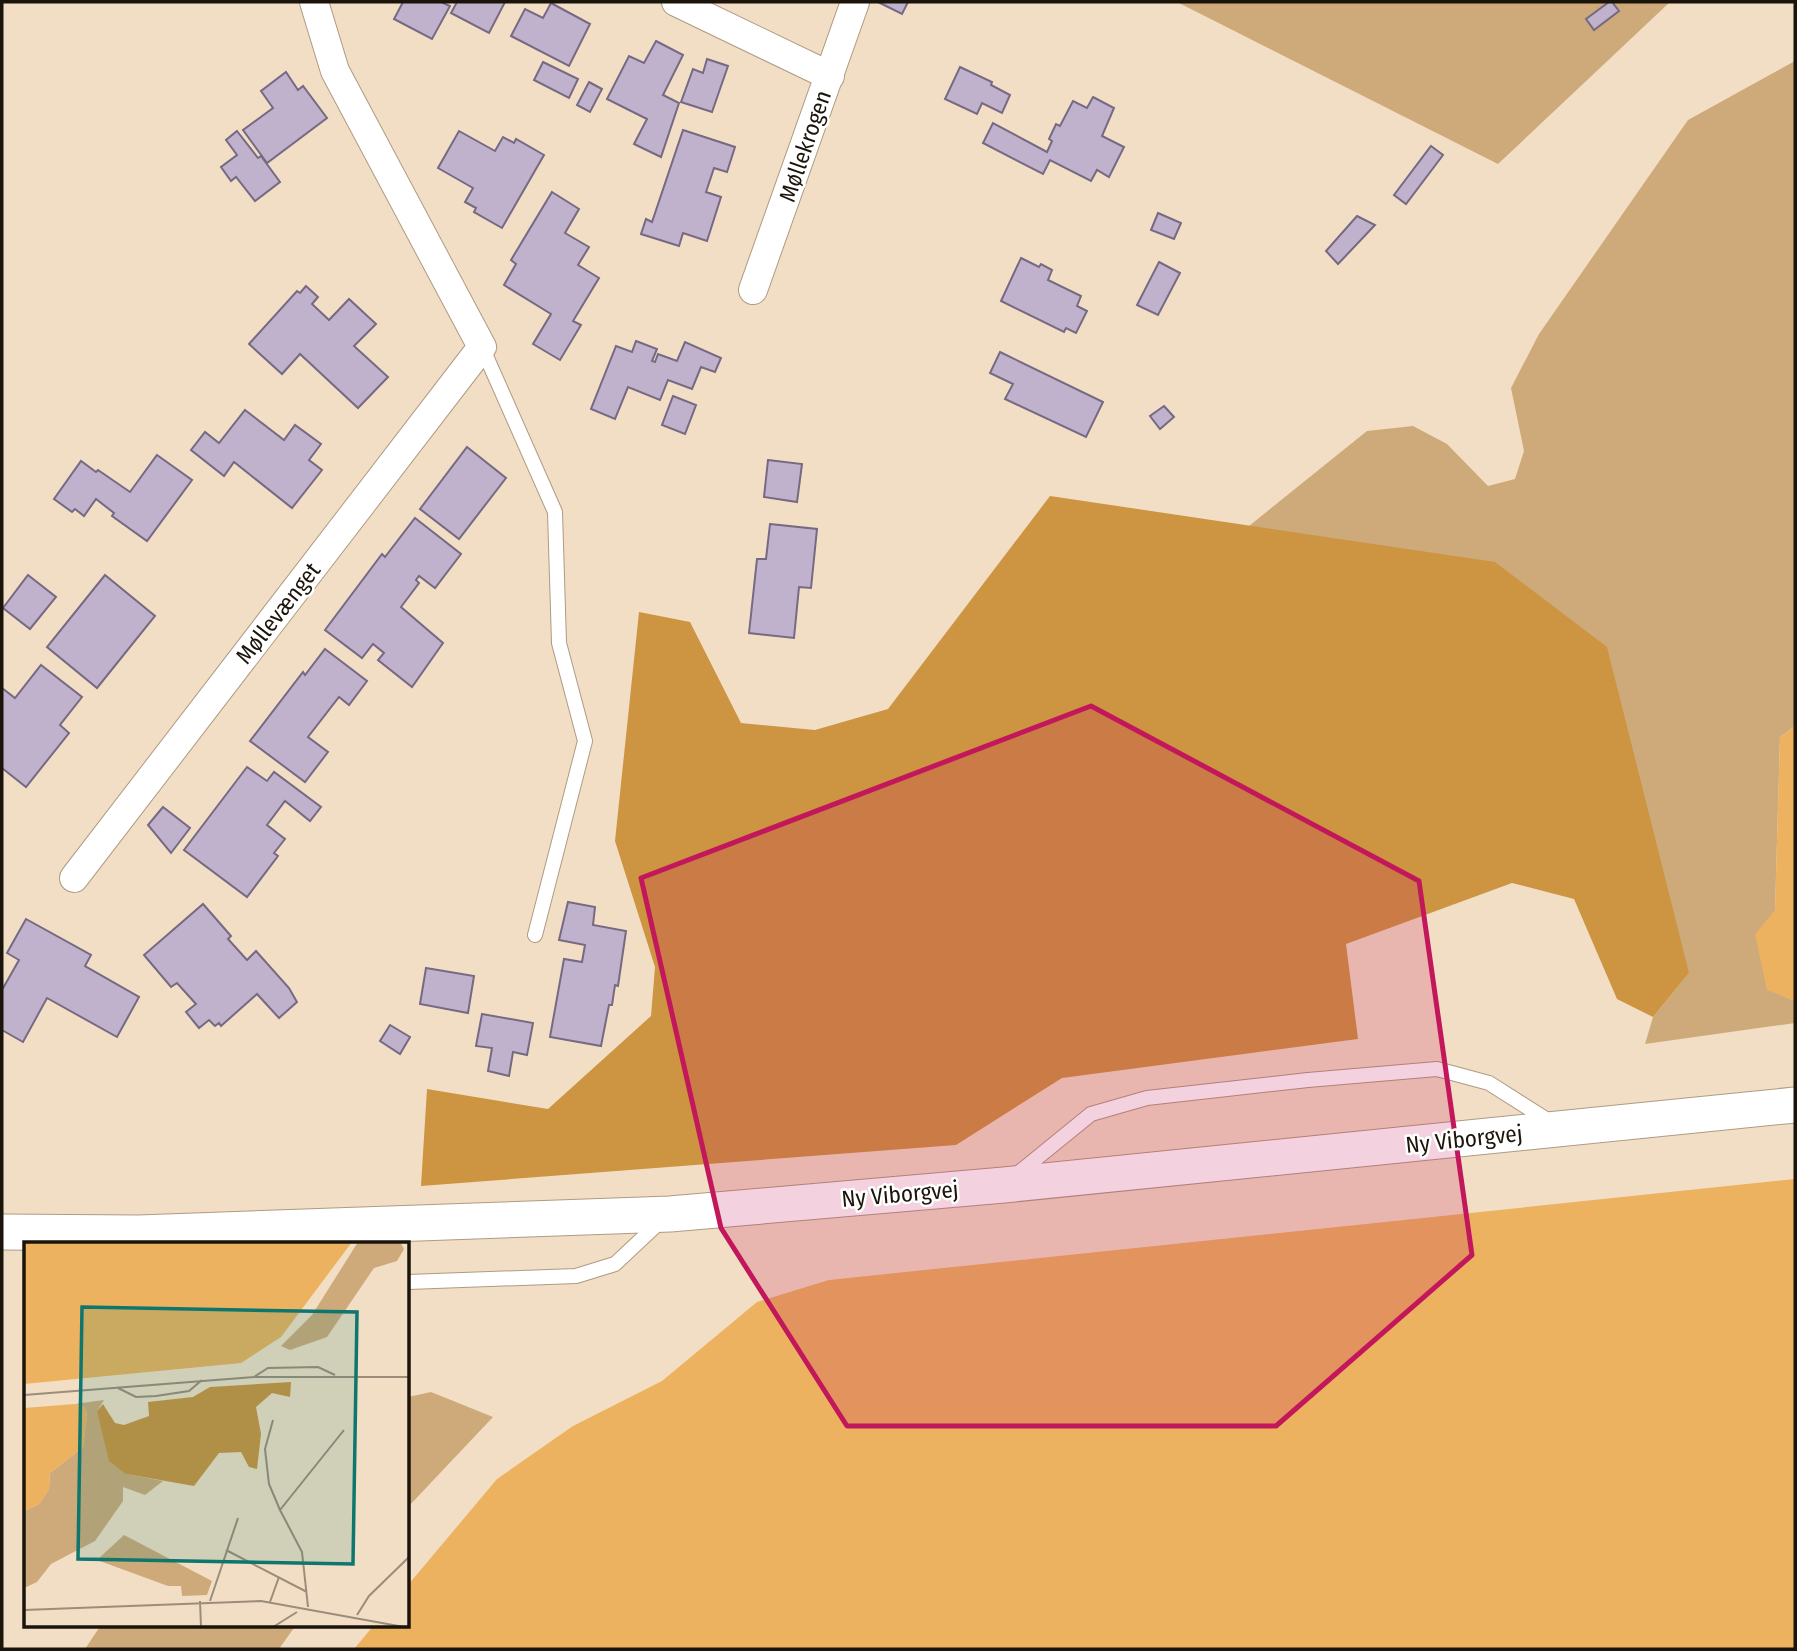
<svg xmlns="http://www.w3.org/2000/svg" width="1797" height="1651" viewBox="0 0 1797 1651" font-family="'Fira Sans Condensed',sans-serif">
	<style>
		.green { fill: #ceaa7a }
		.forest { fill: #cd9441 }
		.water { fill: #ecb260 }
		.building { fill: #c0b2cd; stroke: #766982; stroke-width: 2 }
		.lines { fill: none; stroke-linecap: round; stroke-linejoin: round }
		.service-casing { stroke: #ae9b83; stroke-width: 16 }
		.minor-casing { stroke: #ae9b83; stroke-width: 30 }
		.tertiary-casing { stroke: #ae9b83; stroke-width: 37 }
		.service { stroke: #fff; stroke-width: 14 }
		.minor { stroke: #fff; stroke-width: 28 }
		.tertiary { stroke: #fff; stroke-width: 35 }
		.marked { fill: #c2185b; fill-opacity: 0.2; stroke: #c2185b; stroke-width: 5; stroke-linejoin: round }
		.labels { text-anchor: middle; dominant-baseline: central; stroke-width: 5; stroke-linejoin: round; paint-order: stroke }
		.street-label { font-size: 23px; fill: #1b140b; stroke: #fff }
		.inset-road { fill: none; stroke: #9c8d7b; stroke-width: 2 }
		.view { fill: #0f766e; fill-opacity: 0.15; stroke: #0f766e; stroke-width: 3.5 }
		.inset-edge { fill: none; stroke: #1b140b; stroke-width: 3.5 }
	</style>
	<rect width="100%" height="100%" fill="#f2dec5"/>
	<!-- green -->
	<g class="green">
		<polygon points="1177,2 1670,2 1498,164"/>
		<polygon points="1795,61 1795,726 1780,737 1775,910 1767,989 1795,1001 1795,1023 1645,1044 1653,1017 1689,973 1249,526 1367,431 1413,426 1447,444 1488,486 1515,479 1524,451 1511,388 1539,334 1688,120"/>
		<polygon points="431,1392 493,1417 408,1507 408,1397"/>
		<polygon points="101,1625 296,1625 279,1649 85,1649"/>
	</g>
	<!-- forest -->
	<polygon class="forest" points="1050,496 1495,562 1607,647 1689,973 1653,1017 1617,999 1574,899 1512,883 1346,944 1358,1039 1062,1078 956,1145 421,1186 427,1089 548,1109 651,1016 655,967 615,841 639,612 690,622 741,723 815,730 888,709"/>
	<!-- water -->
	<g class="water">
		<polygon points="1795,726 1795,1001 1767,990 1755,934 1775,910 1780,737"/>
		<polygon points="1795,1179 1795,1649 354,1649 374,1625 408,1625 408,1585 497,1479 573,1426 662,1381 757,1302 829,1280"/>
	</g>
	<!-- building -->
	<g class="building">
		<polygon points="403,2 441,2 450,6 432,39 394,19"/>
		<polygon points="457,2 505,2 489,33 451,13"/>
		<polygon points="878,2 908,2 902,14"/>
		<polygon points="1609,2 1612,2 1619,11 1594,30 1586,19"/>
		<polygon points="551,3 590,24 569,66 511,36 525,9 543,18"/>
		<polygon points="656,41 683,55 663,95 679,103 661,157 634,144 647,119 607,99 629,56 644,63"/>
		<polygon points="707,59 728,66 712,112 681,102 693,69 703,73"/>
		<polygon points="543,62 578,79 569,98 534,80"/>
		<polygon points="960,67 992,82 991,85 1010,95 1002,113 982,103 977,114 945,99"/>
		<polygon points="286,72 298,90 303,86 327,118 267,163 243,130 273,108 261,91"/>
		<polygon points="589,82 602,89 590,112 577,105"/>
		<polygon points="1093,97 1114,108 1102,136 1124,147 1109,177 1097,170 1091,181 1050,160 1043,174 983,143 993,123 1047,152 1052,141 1049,139 1056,124 1060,126 1073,101 1087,108"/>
		<polygon points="683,130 735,147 727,172 714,168 706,192 721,197 707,241 683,233 679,246 641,234 646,219 652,222"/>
		<polygon points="237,131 258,158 261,156 280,182 255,201 236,177 231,181 221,167 237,155 226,140"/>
		<polygon points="459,131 495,151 503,137 514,143 516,139 544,155 502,228 474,212 476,208 465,202 473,188 438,168"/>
		<polygon points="1431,146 1443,155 1406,204 1394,195"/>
		<polygon points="552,192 579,209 565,233 589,247 578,265 599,278 573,321 581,325 560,360 533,344 551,314 504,285 516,264 511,260"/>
		<polygon points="1158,213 1181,223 1174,239 1151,230"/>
		<polygon points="1357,216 1375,225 1338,264 1326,251"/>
		<polygon points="1021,258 1039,267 1041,264 1052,270 1048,280 1081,296 1077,306 1087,311 1076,333 1066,328 1064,332 1001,301"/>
		<polygon points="1159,262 1180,273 1158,315 1137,305"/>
		<polygon points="306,286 318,297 312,304 329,320 349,299 376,324 354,346 388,377 358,408 300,354 282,374 249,344 297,291 300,293"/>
		<polygon points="636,341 657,349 652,361 655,362 658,354 677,361 685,342 721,358 715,372 701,367 692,389 668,380 660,400 628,387 615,419 591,409 616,346 632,352"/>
		<polygon points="1000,352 1103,402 1086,437 1005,399 1013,384 990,373"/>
		<polygon points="673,396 696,405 685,434 662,425"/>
		<polygon points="1164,406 1174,417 1160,429 1150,416"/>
		<polygon points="245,410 284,440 295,425 321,444 309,460 322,470 292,508 234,462 224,476 191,450 205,432 219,443"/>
		<polygon points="467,447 506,478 459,539 420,509"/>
		<polygon points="157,455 192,480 147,541 112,516 114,513 96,499 84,516 75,509 72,512 54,499 81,461 96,472 98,470 130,492"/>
		<polygon points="768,460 802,464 797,502 764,497"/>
		<polygon points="415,518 461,554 435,588 419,576 416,580 419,583 401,607 443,643 412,687 378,660 384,653 373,644 362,658 325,630 382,554 385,557"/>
		<polygon points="770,524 817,529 811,588 799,587 794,638 749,633 757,559 766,559"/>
		<polygon points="28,575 56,597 30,629 3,608"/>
		<polygon points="105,575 155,616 97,688 47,647"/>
		<polygon points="325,649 367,681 349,705 339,697 308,737 328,752 305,782 250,741 303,672 305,675"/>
		<polygon points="41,665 82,697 60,725 69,733 26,787 2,768 2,688 15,698"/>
		<polygon points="247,767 267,781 274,772 321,807 310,821 285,801 267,825 285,839 274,853 278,856 247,897 184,850"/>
		<polygon points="163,807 190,828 171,853 148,825"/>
		<polygon points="568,902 595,907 593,925 626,931 618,986 615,985 612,1005 609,1005 601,1046 550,1037 564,959 582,962 585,945 559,940"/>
		<polygon points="203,904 231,936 228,939 247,960 256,951 289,988 297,1002 279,1018 257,994 221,1026 219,1023 215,1026 209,1020 199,1028 186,1012 196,1004 177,983 171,987 144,955"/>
		<polygon points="26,919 91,955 85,966 139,997 117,1037 47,998 23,1042 2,1030 2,990 19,960 7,953"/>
		<polygon points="426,968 474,976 468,1013 420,1004"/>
		<polygon points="482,1014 533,1023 527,1055 513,1052 509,1076 488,1071 492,1048 476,1046"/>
		<polygon points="390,1025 410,1037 400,1054 380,1041"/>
	</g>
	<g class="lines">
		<!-- service casing -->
		<g class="service-casing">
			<g id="service">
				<polyline points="482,347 555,512 559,643 585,741 535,935"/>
				<polyline points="1016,1175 1091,1114 1147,1098 1308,1080 1437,1069 1489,1083 1552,1123"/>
				<polyline points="408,1282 576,1276 615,1264 663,1219"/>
			</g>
		</g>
		<!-- minor casing -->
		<g class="minor-casing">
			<g id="minor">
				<polyline points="676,2 830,76"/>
				<polyline points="753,290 855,2"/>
				<polyline points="74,878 482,347 335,71 314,2"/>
			</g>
		</g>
		<!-- tertiary casing -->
		<g class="tertiary-casing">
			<polyline id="tertiary" points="2,1232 139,1233 670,1214 1004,1185 1795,1105"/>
		</g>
		<!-- service -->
		<use href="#service" class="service"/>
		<!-- minor -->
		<use href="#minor" class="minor"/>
		<!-- tertiary -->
		<use href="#tertiary" class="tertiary"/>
	</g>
	<!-- marked area -->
	<path class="marked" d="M1091 706 1419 881 1472 1255 1276 1426H847L721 1228 641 878Z"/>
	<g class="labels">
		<!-- street labels -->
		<g class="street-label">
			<text transform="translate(805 146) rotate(-71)">Møllekrogen</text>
			<text transform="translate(278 613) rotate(-52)">Møllevænget</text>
			<text transform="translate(1464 1139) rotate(-6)">Ny Viborgvej</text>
			<text transform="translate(900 1194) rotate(-5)">Ny Viborgvej</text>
		</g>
	</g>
	<!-- overview -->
	<g transform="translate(24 1242)">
		<rect width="385" height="385" fill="#f2dec5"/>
		<path d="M334 0H376L380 7 373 19 350 26 303 95 266 108 257 104 288 73ZM80 158 73 169 102 232 139 239 121 253 99 245V259L71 299 27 322 13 340 0 346V269L15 262 25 247 26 231 59 205 63 174 61 166 51 162ZM100 293 188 339 183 353 158 354 157 344H144L73 318Z" fill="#ceaa7a"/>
		<path d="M267 140 266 155 248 151 232 165 237 192 233 227 225 225 217 210 195 211 170 244 102 232 85 219 73 169 79 162 91 181 100 183 125 174 124 160 169 155 186 145Z" fill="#cd9441"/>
		<path d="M0 0H328L257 95 217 121 0 142ZM51 162 61 166 63 175 59 205 26 231 25 247 15 262 0 269V166Z" fill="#ecb260"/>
		<path class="inset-road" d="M230 135 244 126 294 125 311 133M94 146 112 155 132 154 165 149 178 138M0 153 230 135H385M249 178 241 207 245 242 256 268M202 308 283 350M176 359 177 385M186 359 214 276M246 360 255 335M284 365 278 310 256 268 320 188M0 368 237 359 380 385M333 373 345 354 385 315M249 385 273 370"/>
		<path class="view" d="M58 65 333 70 329 322 54 317Z"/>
		<rect width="385" height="385" class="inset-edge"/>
	</g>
	<!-- border -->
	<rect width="1797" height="1651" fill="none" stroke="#1b140b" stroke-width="7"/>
</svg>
